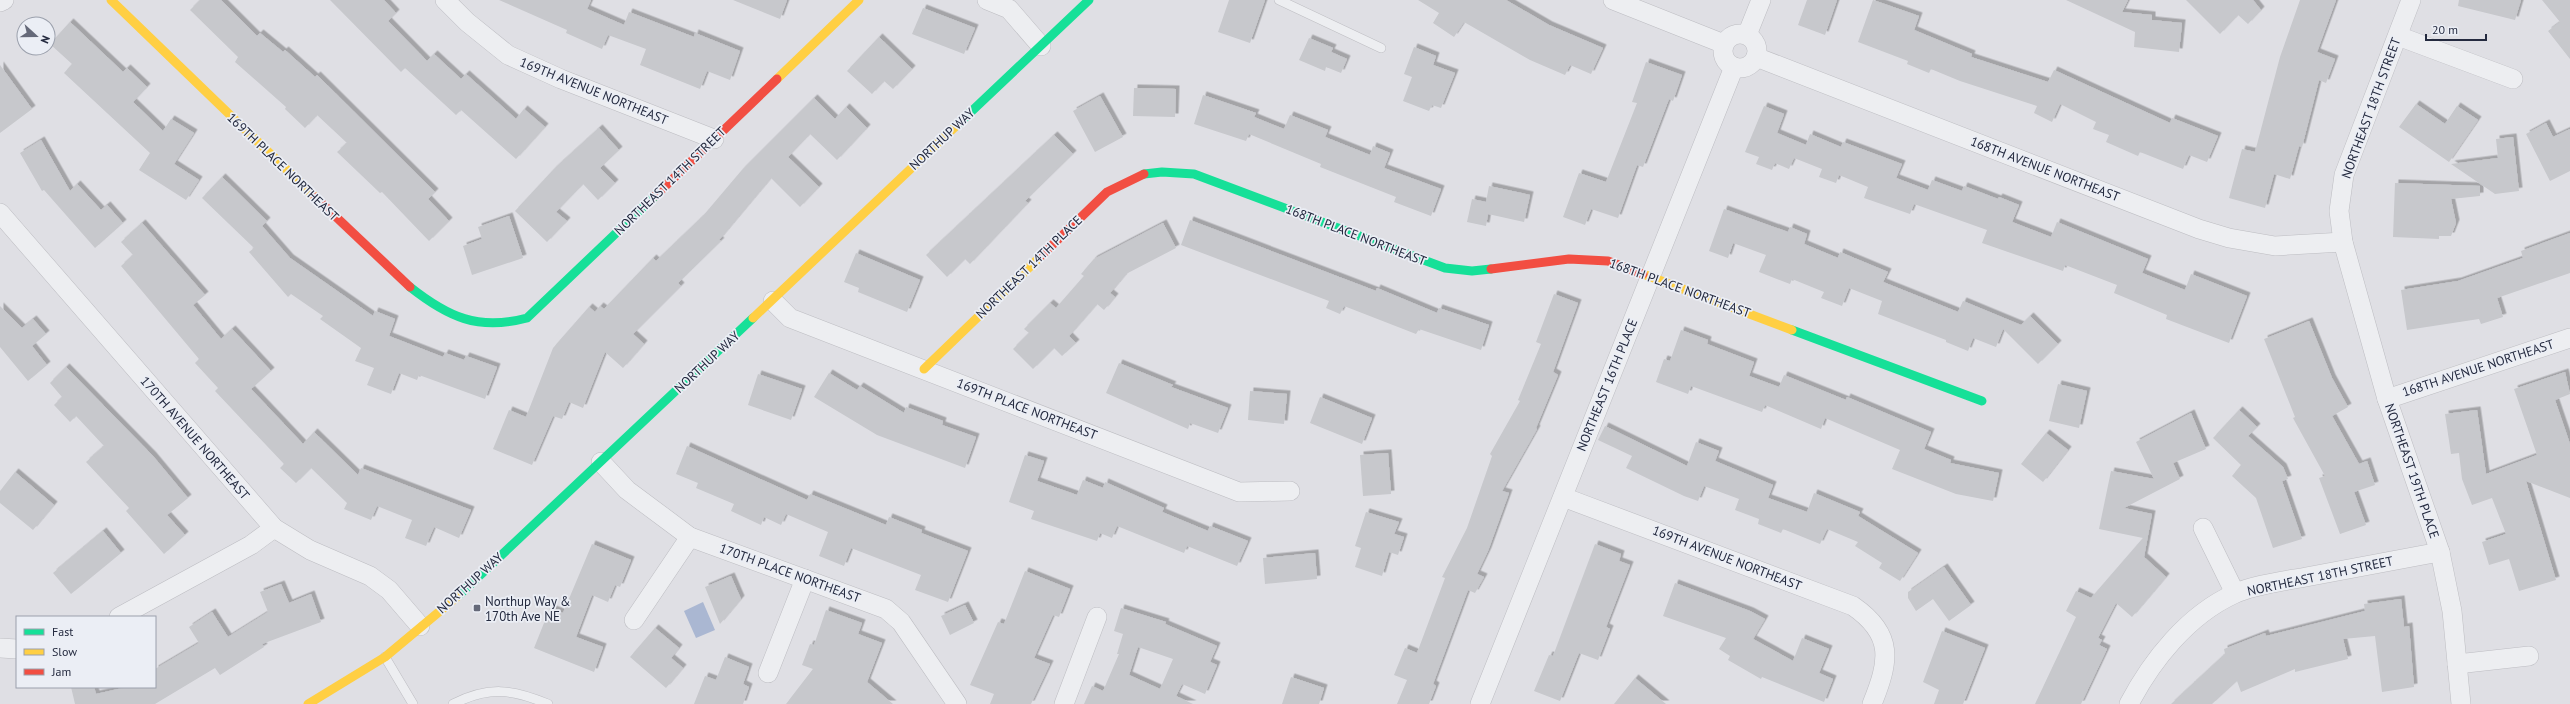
<svg xmlns="http://www.w3.org/2000/svg" width="2570" height="704" viewBox="0 0 2570 704" font-family="'PT Sans',sans-serif">
	<style>
		.water { fill: #aab7d2 }
		.building { fill: #c7c8cc; fill-rule: evenodd; filter: url(#shadow) }
		.lines { fill: none; stroke-linecap: round; stroke-linejoin: round }
		.lane-casing { stroke: #bdbdc2; stroke-width: 10 }
		.street-casing { stroke: #bdbdc2; stroke-width: 20 }
		.lane { stroke: #edeef1; stroke-width: 9 }
		.street { stroke: #edeef1; stroke-width: 19 }
		.fast { stroke: #16e098; stroke-width: 9 }
		.slow { stroke: #ffcf43; stroke-width: 9 }
		.jam { stroke: #f24e42; stroke-width: 9 }
		.poi-dot { fill: #656979; stroke: #ebeef5; stroke-width: 1.5 }
		.labels { text-anchor: middle; dominant-baseline: central; stroke-width: 3.5; stroke-linejoin: round; paint-order: stroke }
		.street-label { font-size: 13px; fill: #242a3f; stroke: #ebeef5 }
		.poi-label { font-size: 13px; fill: #242a3f; stroke: #ebeef5; text-anchor: start }
	</style>
	<defs>
		<filter id="shadow"><feDropShadow dx="3.5" dy="-3.5" stdDeviation="0" flood-color="#0004"/></filter>
	</defs>
	<rect width="100%" height="100%" fill="#dfdfe4"/>
	<!-- water -->
	<polygon class="water" points="703,602 715,630 696,638 684,611"/>
	<!-- building -->
	<g class="building">
		<polygon points="200,0 221,0 257,36 260,33 283,52 285,50 315,77 317,75 435,192 428,199 449,221 429,241 382,192 380,193 337,152 347,143 317,115 305,128 285,109 286,107 235,62 238,57 190,10"/>
		<polygon points="330,0 384,0 396,13 388,21 427,61 434,54 461,79 466,74 516,119 524,109 545,127 516,159 461,110 456,115 405,68 401,72"/>
		<polygon points="499,0 591,0 587,9 624,25 629,12 694,37 695,33 740,51 730,80 707,71 700,89 640,65 646,49 608,35 602,49 566,33 567,30"/>
		<polygon points="733,0 787,0 780,19"/>
		<polygon points="1229,0 1265,0 1250,43 1218,32"/>
		<polygon points="1418,0 1506,0 1549,25 1603,48 1591,74 1570,65 1565,75 1530,60 1464,22 1454,37 1433,23 1439,13"/>
		<polygon points="1807,0 1837,0 1825,35 1798,25"/>
		<polygon points="1873,0 1919,16 1914,30 1972,54 1971,57 2048,82 2054,70 2170,123 2172,118 2218,136 2207,162 2189,155 2183,169 2140,152 2138,156 2106,142 2109,135 2093,129 2096,122 2060,104 2052,122 2034,113 2037,106 1960,81 1931,69 1929,73 1907,64 1908,61 1858,42"/>
		<polygon points="2066,0 2128,0 2122,12 2152,15 2152,20 2182,23 2179,52 2134,47 2135,32"/>
		<polygon points="2186,0 2253,0 2261,10 2248,24 2238,15 2220,34"/>
		<polygon points="2300,0 2336,0 2317,52 2335,59 2326,83 2319,80 2302,147 2299,146 2290,179 2274,174 2265,208 2229,198 2242,149 2255,152 2280,57"/>
		<polygon points="2459,0 2521,0 2515,20 2458,6"/>
		<polygon points="2542,0 2570,0 2570,59 2548,31 2560,22"/>
		<polygon points="923,8 975,28 964,54 912,34"/>
		<polygon points="70,22 123,72 127,68 147,87 133,102 163,131 171,119 194,133 174,164 199,180 186,200 139,170 150,153 64,73 72,64 50,44"/>
		<polygon points="879,37 912,69 893,89 884,81 872,94 847,71"/>
		<polygon points="1309,38 1333,48 1331,52 1347,59 1341,73 1326,67 1325,71 1299,60"/>
		<polygon points="1414,47 1436,56 1433,65 1455,73 1441,108 1432,105 1429,111 1403,101 1412,77 1404,74"/>
		<polygon points="1646,62 1682,75 1673,101 1669,99 1643,167 1637,165 1618,218 1591,209 1585,225 1563,217 1579,173 1606,182 1637,103 1632,102"/>
		<polygon points="0,65 32,109 0,133"/>
		<polygon points="1134,88 1176,89 1175,117 1133,116"/>
		<polygon points="1203,95 1256,113 1254,117 1284,129 1290,115 1328,130 1325,137 1370,155 1373,146 1390,153 1384,168 1441,189 1431,216 1394,202 1396,197 1320,167 1321,164 1249,134 1246,141 1194,124"/>
		<polygon points="1100,96 1123,137 1095,152 1073,111"/>
		<polygon points="814,98 835,119 846,107 867,128 837,160 810,134 788,157 819,187 800,207 771,178 719,240 721,241 678,283 681,286 633,334 644,344 623,368 605,352 583,408 569,402 562,419 553,416 532,465 493,449 509,410 526,417 553,348 589,307 595,312 600,306 604,309 653,258 656,261 703,216 742,170"/>
		<polygon points="2416,104 2445,124 2457,106 2478,120 2449,162 2399,127"/>
		<polygon points="1764,106 1784,114 1777,133 1806,145 1810,134 1841,147 1843,142 1902,164 1896,178 1928,190 1932,180 1962,191 1964,186 1998,199 1999,197 2019,205 2012,222 2051,237 2057,222 2148,259 2142,273 2185,290 2191,274 2247,296 2229,343 2166,319 2167,315 2114,293 2117,285 2065,265 2063,271 1982,243 1987,230 1914,204 1910,214 1864,198 1868,187 1839,175 1836,183 1819,177 1822,169 1794,158 1789,169 1775,163 1772,170 1756,164 1759,157 1745,152"/>
		<polygon points="2546,123 2553,137 2570,129 2570,171 2550,181 2526,134"/>
		<polygon points="599,128 619,150 600,168 615,183 598,200 583,184 556,212 567,221 547,242 515,211 554,169"/>
		<polygon points="1054,135 1073,154 1025,201 1028,203 970,264 965,259 947,277 926,255"/>
		<polygon points="2513,137 2519,191 2495,194 2451,164 2498,158 2496,139"/>
		<polygon points="41,140 70,191 77,184 101,210 107,205 123,223 95,248 44,190 42,191 20,153"/>
		<polygon points="222,177 267,221 262,226 290,258 373,316 375,311 395,319 389,336 443,357 445,353 464,360 466,356 497,367 485,399 419,375 417,380 399,373 391,394 367,385 374,368 355,361 361,348 320,319 323,316 291,294 288,297 249,252 254,248 202,198"/>
		<polygon points="2395,183 2480,186 2480,196 2451,199 2456,223 2451,236 2439,236 2439,239 2393,237"/>
		<polygon points="1489,186 1530,195 1524,222 1488,214 1486,226 1467,222 1472,199 1486,202"/>
		<polygon points="1724,209 1788,232 1790,227 1807,234 1804,244 1838,258 1840,252 1888,272 1883,282 1958,312 1963,301 2021,325 2030,316 2058,344 2038,364 2003,329 1996,347 1973,338 1968,351 1946,342 1946,340 1878,314 1882,301 1849,288 1842,306 1821,298 1824,292 1792,279 1790,284 1759,272 1766,255 1733,243 1728,258 1709,251"/>
		<polygon points="509,216 523,258 472,275 463,246 482,239 478,227"/>
		<polygon points="1190,220 1376,291 1377,288 1437,313 1439,308 1489,325 1481,350 1419,329 1416,334 1344,306 1340,314 1326,308 1329,301 1181,245"/>
		<polygon points="142,223 205,295 193,305 221,339 232,329 271,371 251,389 303,444 314,432 358,475 361,468 471,510 459,538 434,527 426,546 405,538 412,520 377,506 371,520 344,509 347,503 311,468 296,483 280,468 284,464 215,391 218,388 195,363 199,359 121,266 133,255 121,242"/>
		<polygon points="1163,223 1176,248 1126,274 1110,293 1115,297 1104,310 1097,304 1069,336 1076,343 1062,356 1054,348 1033,369 1013,349 1029,333 1024,329 1050,303 1056,308 1084,276 1081,274 1094,259"/>
		<polygon points="2570,233 2570,273 2497,298 2503,317 2481,324 2479,319 2407,330 2401,290 2458,281 2523,258 2521,251"/>
		<polygon points="856,253 920,280 907,312 858,292 859,288 844,282"/>
		<polygon points="1554,294 1578,303 1553,372 1558,375 1536,428 1537,429 1502,491 1509,493 1488,551 1477,574 1484,577 1475,593 1468,590 1433,684 1436,686 1429,704 1397,704 1407,680 1394,675 1405,648 1417,653 1445,578 1442,577 1467,528 1492,456 1490,454 1520,401 1518,400 1541,344 1536,342"/>
		<polygon points="0,306 22,328 33,319 46,334 32,346 47,365 28,381 0,347"/>
		<polygon points="2309,321 2332,378 2348,407 2332,416 2359,464 2367,461 2375,485 2354,492 2366,525 2340,534 2319,478 2325,476 2293,418 2295,417 2264,339"/>
		<polygon points="1681,330 1708,340 1707,344 1754,362 1749,376 1779,387 1784,375 1846,400 1847,397 1931,432 1924,449 1951,460 1950,463 1999,473 1993,501 1956,494 1892,469 1900,450 1825,418 1821,429 1765,405 1762,412 1691,386 1688,394 1656,382 1664,359 1670,361"/>
		<polygon points="1119,363 1173,385 1171,387 1228,408 1218,433 1190,423 1188,429 1106,393"/>
		<polygon points="66,367 153,456 188,498 167,515 185,535 164,554 126,511 129,508 86,462 104,446 76,416 70,422 54,405 62,397 50,383"/>
		<polygon points="2565,372 2570,394 2555,400 2570,444 2570,498 2526,481 2556,580 2519,591 2509,559 2489,565 2482,542 2506,534 2492,498 2472,505 2462,479 2459,453 2451,454 2445,414 2477,410 2486,474 2537,455 2514,389"/>
		<polygon points="829,373 857,390 860,386 904,413 906,407 943,421 942,425 976,437 965,468 877,435 814,397"/>
		<polygon points="758,374 802,389 791,420 748,405"/>
		<polygon points="2058,384 2087,391 2079,428 2049,421"/>
		<polygon points="1250,391 1287,394 1284,424 1248,420"/>
		<polygon points="1320,397 1372,418 1362,444 1310,423"/>
		<polygon points="2239,410 2257,427 2248,436 2283,467 2288,479 2282,481 2302,539 2273,548 2256,498 2232,476 2241,465 2213,438"/>
		<polygon points="2191,413 2206,449 2173,463 2180,479 2124,508 2152,514 2144,557 2166,577 2132,617 2116,603 2098,638 2102,640 2099,645 2107,649 2081,704 2035,704 2076,617 2066,611 2076,591 2091,598 2143,538 2099,529 2111,471 2154,479 2136,442"/>
		<polygon points="1605,426 1687,466 1696,442 1719,451 1715,461 1773,485 1768,498 1807,512 1814,493 1860,512 1858,516 1918,553 1900,581 1879,568 1882,563 1855,546 1858,542 1827,529 1820,544 1783,529 1781,533 1758,524 1759,519 1735,510 1739,499 1704,486 1698,501 1684,496 1626,468 1632,456 1598,440"/>
		<polygon points="2046,433 2068,450 2043,482 2021,464"/>
		<polygon points="687,446 807,500 810,494 886,525 889,517 922,530 921,533 968,551 948,602 915,590 921,575 851,548 844,566 819,556 828,532 786,514 781,525 764,517 761,525 731,511 734,504 696,488 698,483 676,474"/>
		<polygon points="1388,453 1391,494 1363,496 1360,455"/>
		<polygon points="1025,455 1044,461 1037,481 1077,495 1083,480 1103,488 1105,482 1164,508 1162,512 1208,531 1210,526 1248,541 1237,566 1187,546 1184,553 1117,526 1112,538 1100,533 1097,541 1031,519 1034,511 1009,502"/>
		<polygon points="15,472 54,505 33,530 0,503 0,491"/>
		<polygon points="1366,512 1399,522 1394,534 1404,537 1398,555 1389,552 1382,576 1355,567 1361,548 1355,546"/>
		<polygon points="103,531 121,553 71,594 53,573"/>
		<polygon points="592,544 631,560 620,587 615,585 608,602 592,595 576,637 603,647 594,672 534,648 550,608 563,613"/>
		<polygon points="1595,544 1621,554 1619,561 1630,565 1606,627 1610,629 1598,660 1579,653 1560,701 1534,691 1549,655 1553,656"/>
		<polygon points="1315,553 1317,579 1265,584 1263,558"/>
		<polygon points="1944,567 1971,605 1949,621 1933,599 1916,611 1908,598 1908,592"/>
		<polygon points="1025,571 1070,589 1059,617 1053,615 1034,658 1050,664 1031,704 990,704 994,694 970,685 998,622 1004,624"/>
		<polygon points="731,576 741,599 720,624 705,587"/>
		<polygon points="1675,583 1750,611 1765,619 1753,639 1793,661 1802,638 1829,649 1819,673 1833,679 1824,702 1762,677 1761,679 1728,660 1730,656 1719,649 1726,638 1663,616"/>
		<polygon points="281,584 289,603 311,594 321,622 262,644 264,647 220,675 215,668 155,704 75,704 71,687 94,687 96,694 127,687 155,687 155,669 199,643 189,627 212,612 228,637 268,612 260,592"/>
		<polygon points="2401,599 2404,627 2409,626 2414,687 2382,692 2375,636 2343,639 2348,659 2295,672 2295,669 2241,692 2237,681 2212,704 2171,704 2225,654 2224,649 2265,633 2266,636 2365,611 2364,604"/>
		<polygon points="965,605 974,623 950,635 941,616"/>
		<path d="M1121 608 1166 622 1165 624 1217 646 1210 662 1217 665 1205 694 1182 684 1176 696 1193 704H1084L1092 686 1103 691 1119 654H1117L1123 634 1114 631ZM1138 647 1173 659 1160 689 1129 675Z"/>
		<polygon points="826,610 862,623 858,634 882,643 867,682 893,704 786,704 813,669 802,665 810,644 814,645"/>
		<polygon points="655,628 679,648 671,658 683,668 666,688 630,657"/>
		<polygon points="1942,631 1985,648 1963,704 1934,704 1939,690 1923,682"/>
		<polygon points="725,657 749,667 743,684 749,687 743,704 694,704 705,676 716,680"/>
		<polygon points="1291,677 1324,688 1319,704 1282,704"/>
		<polygon points="1635,678 1666,704 1614,704"/>
	</g>
	<g class="lines">
		<!-- lane casing -->
		<g class="lane-casing">
			<g id="lane">
				<polyline points="1279,0 1381,48"/>
				<polyline points="385,657 413,704"/>
				<path d="M453 704C489 686 512 689 548 704"/>
			</g>
		</g>
		<!-- street casing -->
		<g class="street-casing">
			<g id="street">
				<polyline points="445,0 467,22 508,55 561,79 714,139"/>
				<polyline points="987,0 1009,9 1041,46"/>
				<polyline points="1613,0 1724,44"/>
				<polyline points="2411,0 2344,175 2339,211 2343,242 2387,399 2440,552 2452,611 2461,704"/>
				<polyline points="0,2 4,0"/>
				<circle cx="1740" cy="51" r="17"/>
				<polyline points="1747,35 1761,0"/>
				<polyline points="2398,36 2513,79"/>
				<polyline points="1756,57 2199,229 2229,238 2275,246 2343,242"/>
				<polyline points="0,213 274,528 310,550 370,576 389,590 420,626"/>
				<polyline points="773,301 790,318 1239,492 1290,491"/>
				<polyline points="2387,399 2570,338"/>
				<polyline points="601,462 627,490 690,537 886,609 901,622 957,704"/>
				<path d="M1563 497 1853 606C1895 635 1889 662 1872 704"/>
				<polyline points="2203,528 2235,593"/>
				<polyline points="119,617 251,545 274,528"/>
				<polyline points="634,620 690,537"/>
				<polyline points="0,648 17,649"/>
				<polyline points="2457,664 2529,656"/>
				<polyline points="768,673 805,579"/>
				<polyline points="1064,704 1097,617"/>
				<polyline points="1480,704 1734,67"/>
				<path d="M2129 704C2152 660 2188 615 2234 594 2253 585 2284 581 2306 577 2350 569 2395 560 2440 552"/>
			</g>
		</g>
		<!-- lane -->
		<use href="#lane" class="lane"/>
		<!-- street -->
		<use href="#street" class="street"/>
		<!-- fast -->
		<g class="fast">
			<polyline points="956,126 1089,0"/>
			<polyline points="1144,174 1162,172 1194,174 1445,268 1472,271 1491,269"/>
			<path d="M410 287C448 317 478 331 527 318L655 196"/>
			<polyline points="1792,330 1982,401"/>
			<polyline points="458,596 753,318"/>
		</g>
		<!-- slow -->
		<g class="slow">
			<polyline points="111,0 315,197"/>
			<polyline points="777,79 859,0"/>
			<polyline points="1643,274 1792,330"/>
			<polyline points="753,318 956,126"/>
			<polyline points="924,369 1041,256"/>
			<polyline points="308,704 385,657 458,596"/>
		</g>
		<!-- jam -->
		<g class="jam">
			<polyline points="655,196 777,79"/>
			<polyline points="315,197 410,287"/>
			<polyline points="1041,256 1107,192 1144,174"/>
			<polyline points="1491,269 1569,259 1608,261 1643,274"/>
		</g>
	</g>
	<!-- markers -->
	<rect class="poi-dot" x="473" y="604" width="8" height="8" rx="2"/>
	<g class="labels">
		<!-- street labels -->
		<g class="street-label">
			<text transform="translate(594 91) rotate(22)">169TH AVENUE NORTHEAST</text>
			<text transform="translate(2371 108) rotate(-70)">NORTHEAST 18TH STREET</text>
			<text transform="translate(942 139) rotate(-43)">NORTHUP WAY</text>
			<text transform="translate(283 167) rotate(44)">169TH PLACE NORTHEAST</text>
			<text transform="translate(2045 169) rotate(21)">168TH AVENUE NORTHEAST</text>
			<text transform="translate(670 181) rotate(-44)">NORTHEAST 14TH STREET</text>
			<text transform="translate(1356 235) rotate(21)">168TH PLACE NORTHEAST</text>
			<text transform="translate(1029 267) rotate(-44)">NORTHEAST 14TH PLACE</text>
			<text transform="translate(1680 288) rotate(20)">168TH PLACE NORTHEAST</text>
			<text transform="translate(707 362) rotate(-43)">NORTHUP WAY</text>
			<text transform="translate(2478 368) rotate(-18)">168TH AVENUE NORTHEAST</text>
			<text transform="translate(1607 385) rotate(-68)">NORTHEAST 16TH PLACE</text>
			<text transform="translate(1027 409) rotate(21)">169TH PLACE NORTHEAST</text>
			<text transform="translate(195 438) rotate(49)">170TH AVENUE NORTHEAST</text>
			<text transform="translate(2412 471) rotate(71)">NORTHEAST 19TH PLACE</text>
			<text transform="translate(1727 558) rotate(21)">169TH AVENUE NORTHEAST</text>
			<text transform="translate(790 573) rotate(20)">170TH PLACE NORTHEAST</text>
			<text transform="translate(2320 576) rotate(-12)">NORTHEAST 18TH STREET</text>
			<text transform="translate(470 583) rotate(-42)">NORTHUP WAY</text>
		</g>
		<!-- poi labels -->
		<g class="poi-label">
			<text x="485" y="601">Northup Way &amp;<tspan x="485" dy="15">170th Ave NE</tspan></text>
		</g>
	</g>
	<!-- legend -->
	<rect x="16" y="616" width="140" height="72" fill="#ebeef5" stroke="#9ba0ac"/>
	<rect x="24" y="629" width="20" height="6" fill="#16e098" stroke="#9ba0ac"/>
	<text x="52" y="636" font-size="12" fill="#242a3f">Fast</text>
	<rect x="24" y="649" width="20" height="6" fill="#ffcf43" stroke="#9ba0ac"/>
	<text x="52" y="656" font-size="12" fill="#242a3f">Slow</text>
	<rect x="24" y="669" width="20" height="6" fill="#f24e42" stroke="#9ba0ac"/>
	<text x="52" y="676" font-size="12" fill="#242a3f">Jam</text>
	<!-- north arrow -->
	<g transform="translate(36 36) rotate(111)"><circle r="19" fill="#ebeef5" stroke="#9ba0ac"/>
	<path d="M0-3L7 15L0 10L-7 15Z" fill="#656979"/>
	<text y="-6" font-size="11" font-weight="bold" text-anchor="middle" fill="#242a3f">N</text>
	</g>
	<!-- scale -->
	<path d="M2426 34v6h60v-6" fill="none" stroke="#242a3f" stroke-width="2"/>
	<text x="2432" y="34" font-size="12" fill="#242a3f" stroke="#ebeef5" stroke-width="3" paint-order="stroke">20 m</text>
</svg>
